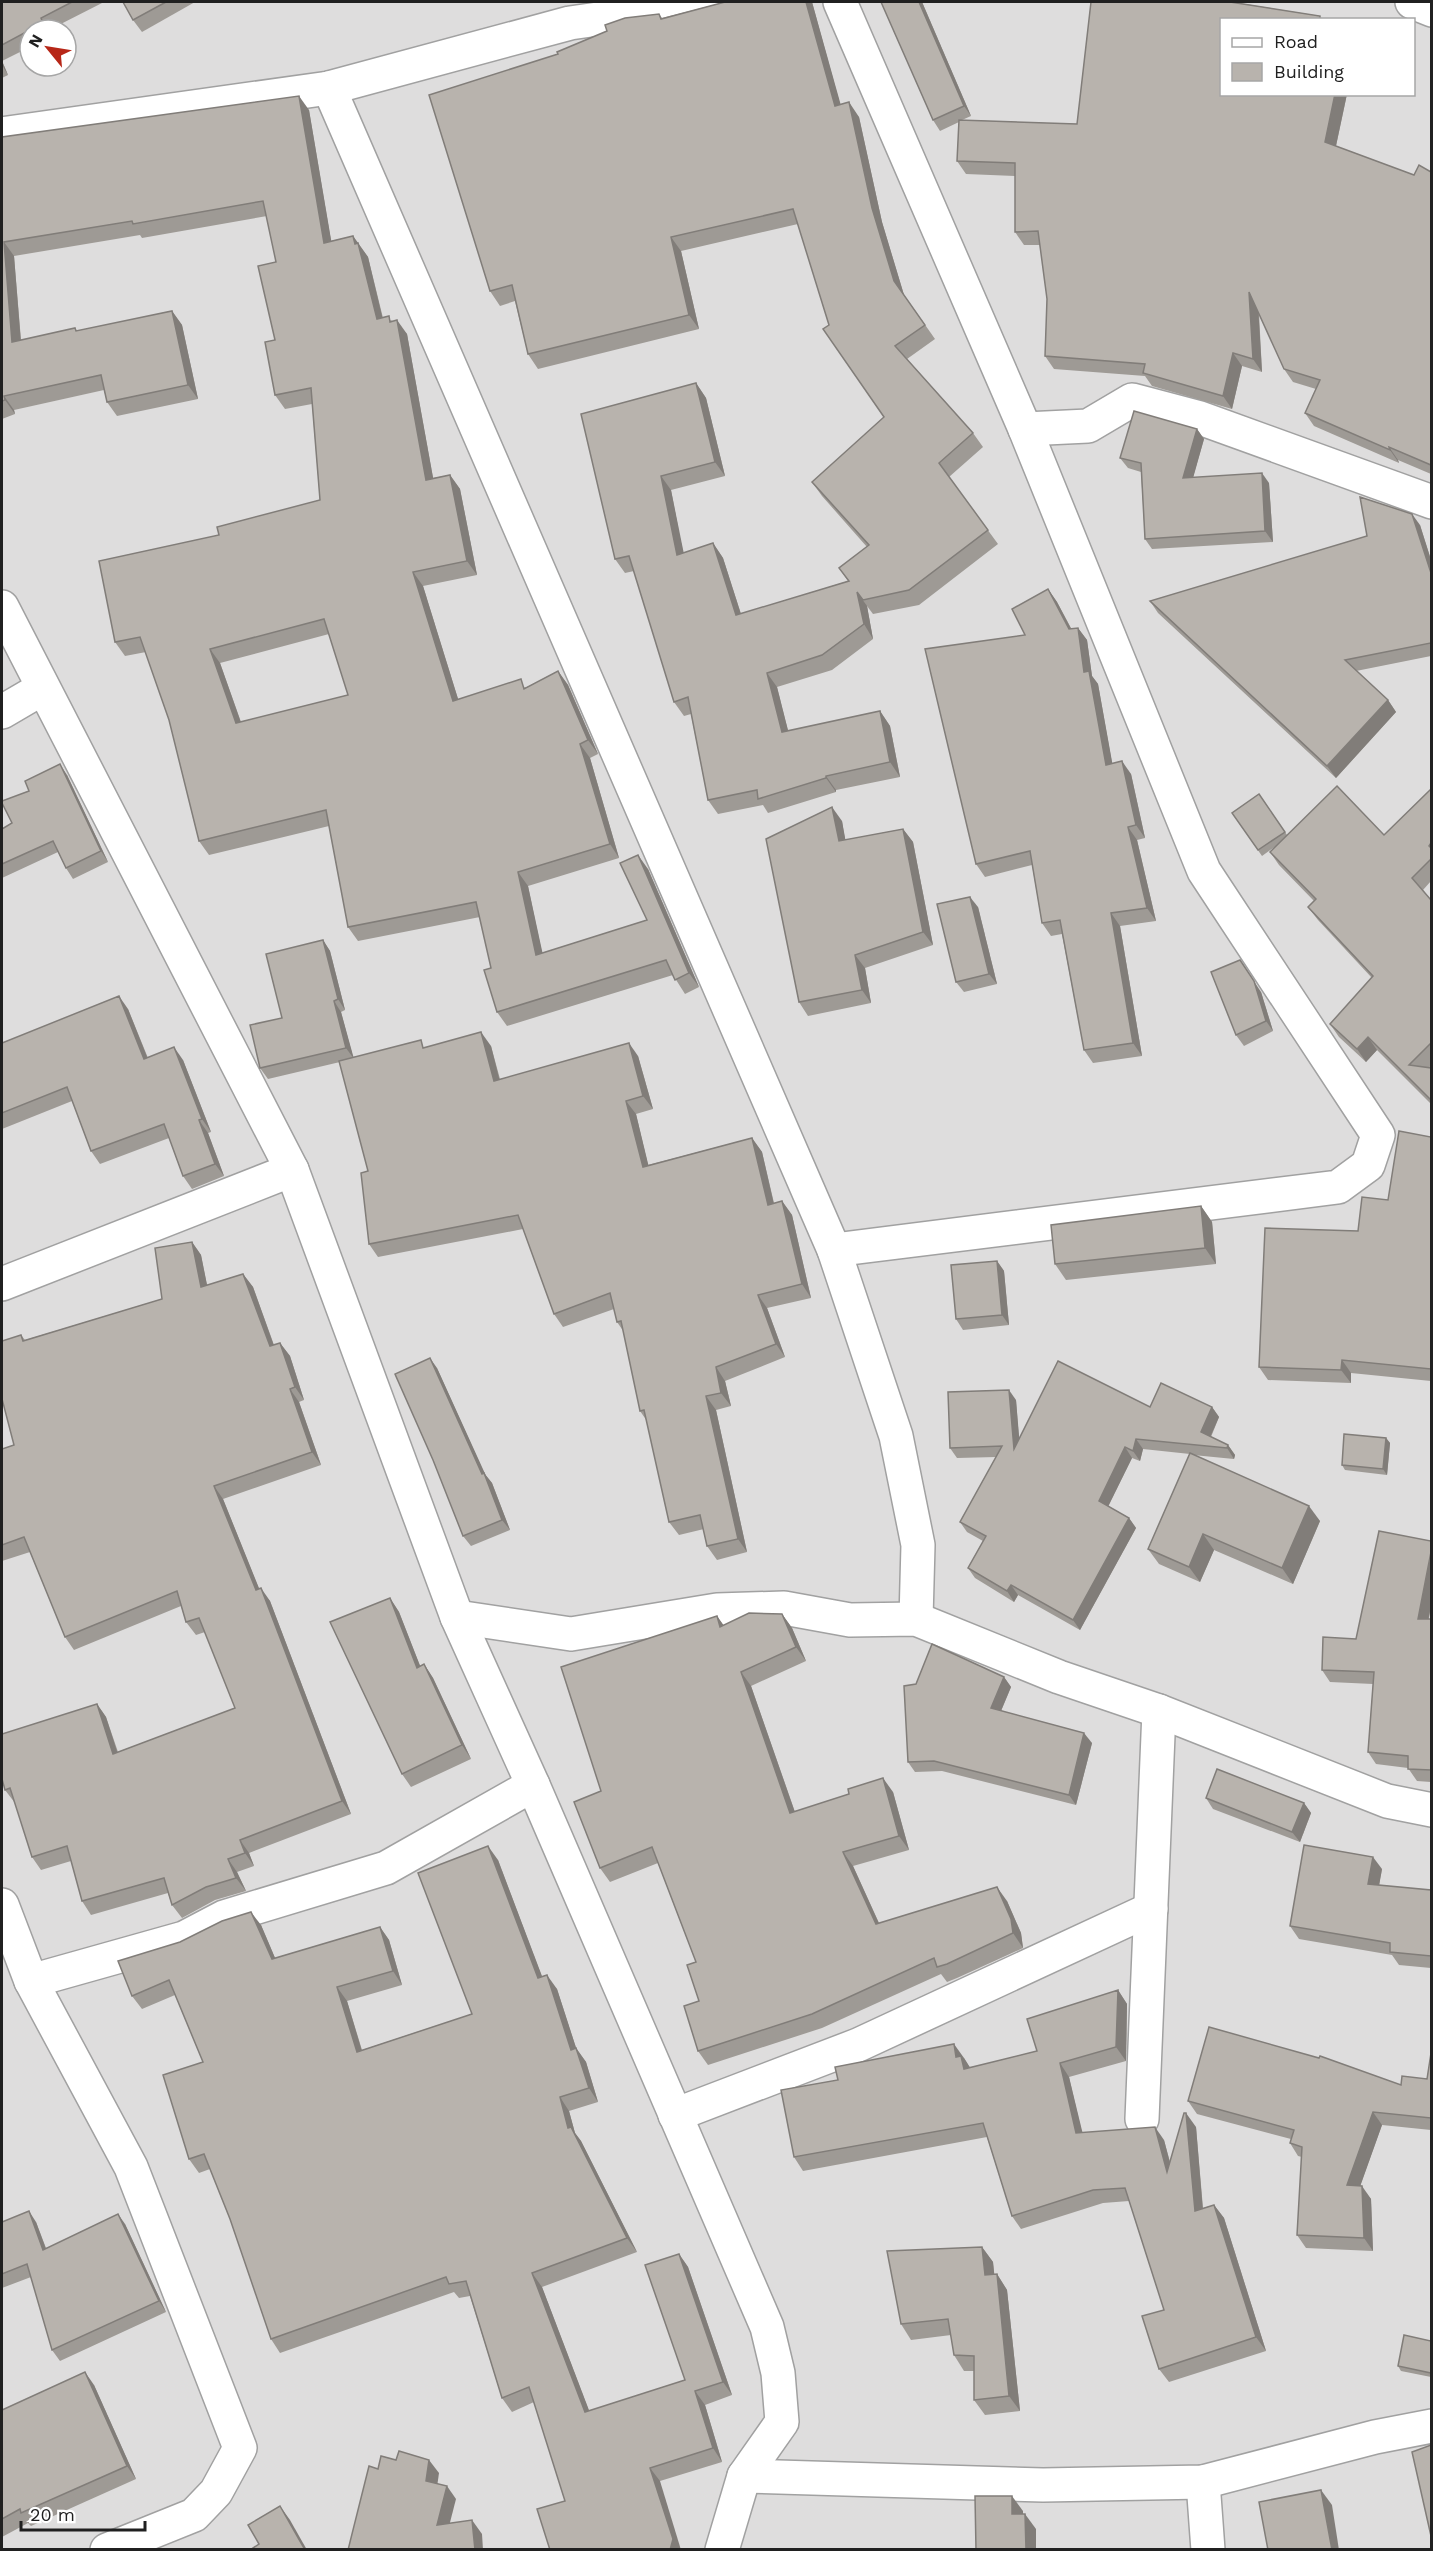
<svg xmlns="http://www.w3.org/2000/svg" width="1433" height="2551" viewBox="0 0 1433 2551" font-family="'Work Sans',sans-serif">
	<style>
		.residential { fill: #dedddd; fill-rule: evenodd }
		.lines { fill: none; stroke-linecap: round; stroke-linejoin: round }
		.street-casing { stroke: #a1a1a1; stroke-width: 36 }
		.street { stroke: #fff; stroke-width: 33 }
		.wall { fill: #9e9a95; fill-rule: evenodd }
		.shaded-wall { fill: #817d79 }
		.building { fill: #b8b3ad; stroke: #817d79; stroke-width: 1.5; fill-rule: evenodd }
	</style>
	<rect width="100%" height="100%" fill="#efede8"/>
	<!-- residential -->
	<path class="residential" d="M2 2H1431V2549H2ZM1222 20H1414V94H1222ZM30 30H66V66H30Z"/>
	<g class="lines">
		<!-- street casing -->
		<g class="street-casing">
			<g id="street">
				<polyline points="1412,2 1432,10"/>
				<polyline points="329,88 834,1250 896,1436 918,1545 916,1619"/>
				<polyline points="2,134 329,88 570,23 717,2"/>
				<polyline points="1025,429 1088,426 1132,400 1200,418 1432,502"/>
				<polyline points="2,607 292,1170 457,1617 533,1785 767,2327 778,2373 782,2422 744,2476 722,2550"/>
				<polyline points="2,712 43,688"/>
				<polyline points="834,1250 1338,1187 1368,1165 1378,1135 1204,871 1025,429 840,2"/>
				<polyline points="2,1284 292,1170"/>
				<polyline points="457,1617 571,1634 717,1610 784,1608 850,1620 916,1619 1059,1677 1159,1711 1387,1801 1432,1810"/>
				<polyline points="2,1905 31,1981 131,2167 240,2448 216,2492 194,2515 107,2550"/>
				<polyline points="31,1981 184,1938 224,1917 386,1868 533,1785"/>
				<polyline points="675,2115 858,2045 1151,1909"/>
				<polyline points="1142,2119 1159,1711"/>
				<polyline points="744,2476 1043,2485 1203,2482 1375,2437 1432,2426"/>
				<polyline points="1203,2482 1208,2550"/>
			</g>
		</g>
		<!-- street -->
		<use href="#street" class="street"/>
	</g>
	<!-- wall -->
	<g class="wall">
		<polygon points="2,2 104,2 49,30 30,30 30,47 2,61 8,75 2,78"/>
		<polygon points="123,2 195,2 142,32 133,20"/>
		<polygon points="725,2 812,2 840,104 859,117 882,222 904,295 935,339 907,359 973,433 983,447 949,477 998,544 919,605 873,614 867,606 873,639 832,670 777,687 788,731 880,711 890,726 900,777 836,790 836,792 768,813 763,805 718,814 708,800 691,714 684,716 674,702 634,571 625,573 615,559 696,383 706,398 725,476 671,490 683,553 713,543 723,558 741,614 848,581 839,568 867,547 822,496 812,482 884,417 829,325 798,224 681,251 699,329 538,369 528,354 515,301 500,306 490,291 558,54 659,14 662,18"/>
		<polygon points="881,2 922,2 971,116 962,120 1077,124 1091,2 1233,2 1320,16 1323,20 1221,20 1221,94 1347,94 1336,146 1414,175 1419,165 1431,172 1431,474 1398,460 1399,463 1314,426 1305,413 1316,389 1293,382 1284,369 1259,313 1262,372 1242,366 1232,409 1152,386 1145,376 1054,369 1045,356 1047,299 1040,245 1024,245 1015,232 1015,176 966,174 957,161 959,122 940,131 933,120"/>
		<path d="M309 110 331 241 353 236 368 257 383 318 393 321 407 334 433 478 450 475 460 489 477 575 423 586 458 699 527 687 558 671 568 685 598 754 590 758 619 858 528 886 542 953 647 920 648 869 699 987 685 994 673 975 507 1026 497 1012 491 968 480 917 358 941 348 927 329 826 209 855 199 841 169 720 146 652 125 656 115 642 219 535 320 500 312 404 285 409 275 395 276 262 267 216 142 238 140 235 14 256 21 340 75 328 77 331 172 311 182 325 198 399 117 416 107 402 104 390 14 410 15 414 2 419V137ZM329 634 348 695 241 722 220 663Z"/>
		<polygon points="1197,429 1204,439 1193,477 1269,483 1273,542 1152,549 1145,539 1141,472 1128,468 1120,458"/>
		<polygon points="1420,525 1431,560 1431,656 1356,671 1388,700 1396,712 1336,778 1158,613 1150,601"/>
		<polygon points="1048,589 1057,602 1071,628 1078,628 1087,640 1092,676 1098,684 1112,763 1131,774 1145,838 1137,840 1156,921 1120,926 1142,1056 1093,1063 1084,1050 1062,934 1051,936 1042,923 1032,865 985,877 976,864 1025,635"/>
		<polygon points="67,775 108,862 73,879 66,868 58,852 2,878 2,829 12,823 29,791"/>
		<polygon points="1431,789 1431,881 1423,890 1431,900 1431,1065 1429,1068 1431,1068 1431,1104 1377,1050 1366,1062 1339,1037 1330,1024 1372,978 1318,920 1308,907 1314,901 1279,865 1270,852 1276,846 1262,856 1232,813 1259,794 1287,835 1384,835"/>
		<polygon points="842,821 845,840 903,829 913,842 933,945 865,968 871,1003 808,1016 799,1002"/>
		<polygon points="978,907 997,984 964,992 956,982"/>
		<polygon points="323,940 330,951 345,1010 341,1012 353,1057 426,1047 491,1046 500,1079 638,1056 653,1109 636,1114 648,1165 752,1138 762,1152 774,1203 782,1201 792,1215 811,1298 767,1308 785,1357 725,1381 731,1406 716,1410 747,1552 717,1560 707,1546 704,1529 679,1535 669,1522 647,1421 640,1411 624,1332 617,1322 614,1309 563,1327 554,1314 523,1229 378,1257 369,1244 368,1171 340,1062 268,1079 260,1068 282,1018"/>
		<polygon points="1261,992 1273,1031 1244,1046 1236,1035"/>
		<polygon points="128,1009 148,1058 183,1060 211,1132 208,1133 224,1176 192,1189 183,1176 169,1138 100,1164 91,1151 72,1101 2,1129 2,1043"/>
		<polygon points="1431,1137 1431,1381 1351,1373 1351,1383 1268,1380 1259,1367 1358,1231 1388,1200"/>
		<polygon points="1201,1206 1212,1222 1216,1264 1066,1280 1055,1264"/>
		<polygon points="192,1242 201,1255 207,1285 243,1274 253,1287 274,1345 280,1343 290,1356 304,1400 299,1402 321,1465 223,1499 259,1589 270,1601 351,1814 249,1853 254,1866 237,1872 246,1891 215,1900 182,1918 172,1905 168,1893 91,1915 82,1901 71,1861 41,1870 32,1857 15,1803 5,1790 97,1704 106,1717 118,1752 235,1708 205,1632 196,1635 186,1622 181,1606 74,1650 65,1637 30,1552 2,1561 2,1449 14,1445 21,1335 25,1340 162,1299"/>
		<polygon points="997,1261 1004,1271 1009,1325 963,1330 956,1319"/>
		<polygon points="437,1368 484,1473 492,1483 510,1530 471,1546 463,1536"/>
		<polygon points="1016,1400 1019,1439 1150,1407 1212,1407 1219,1417 1211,1437 1228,1445 1235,1455 1234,1459 1193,1455 1320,1521 1293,1584 1214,1550 1200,1582 1159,1564 1148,1549 1190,1454 1143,1449 1140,1461 1132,1458 1108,1506 1129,1518 1136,1528 1080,1630 1018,1595 1014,1602 975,1578 968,1568 983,1541 967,1532 960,1522 996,1457 957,1458 950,1448"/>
		<polygon points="1386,1438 1390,1443 1387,1475 1345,1470 1342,1465"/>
		<polygon points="390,1598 399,1612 420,1666 424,1664 433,1678 471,1759 411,1787 402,1774"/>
		<polygon points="1431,1606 1429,1619 1431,1619 1431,1782 1417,1781 1408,1768 1376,1764 1368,1752 1373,1684 1330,1682 1322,1670 1356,1639"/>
		<polygon points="782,1614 792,1628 806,1661 751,1686 795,1812 893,1792 909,1850 853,1866 879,1923 1007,1901 1021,1933 1023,1948 957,1978 947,1982 941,1974 822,2028 708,2065 698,2051 699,2001 696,1962 658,1863 610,1882 600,1868 601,1791 717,1616 723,1625"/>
		<polygon points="1004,1677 1011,1687 1001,1711 1092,1743 1076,1805 942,1771 915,1772 908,1762"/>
		<polygon points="1206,1798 1304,1803 1311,1813 1300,1842 1213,1809"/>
		<polygon points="498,1860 542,1977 557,1989 576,2048 586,2062 598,2102 569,2111 575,2133 581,2141 637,2252 542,2287 589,2411 685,2380 679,2254 688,2267 732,2395 705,2405 722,2462 660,2481 565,2501 534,2402 512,2412 502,2398 470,2296 459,2298 454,2292 280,2353 271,2339 230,2219 210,2169 199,2173 189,2159 203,2062 175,1995 142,2009 132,1996 261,1925 275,1958 380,1927 389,1940 402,1985 347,2001 362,2050 472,2014"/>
		<polygon points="1382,1869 1379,1885 1431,1890 1431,1968 1399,1965 1392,1955 1299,1939 1290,1926"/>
		<polygon points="1118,1990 1127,2004 1126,2061 1069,2077 1082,2133 1164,2140 1170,2162 1196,2127 1203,2208 1214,2205 1224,2218 1266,2351 1169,2382 1159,2369 1164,2310 1129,2201 1103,2203 1021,2229 1012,2216 987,2137 803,2171 794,2157 964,2058 970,2068 1037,2051"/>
		<polygon points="1431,2053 1431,2130 1382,2125 1360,2186 1371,2199 1373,2251 1306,2248 1297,2235 1302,2157 1298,2156 1290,2143 1291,2139 1197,2114 1188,2101 1401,2085 1427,2079"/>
		<polygon points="2,2222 36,2222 46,2248 125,2224 166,2312 60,2361 52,2350 31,2277 2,2288"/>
		<polygon points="982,2247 993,2262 994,2274 997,2274 1007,2290 1020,2411 985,2415 974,2400 974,2371 964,2371 954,2355 951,2335 911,2340 901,2324"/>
		<polygon points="1431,2341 1431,2377 1401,2371 1398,2366"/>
		<polygon points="94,2385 136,2479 31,2526 28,2523 2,2537 2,2410"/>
	</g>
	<!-- shaded-wall -->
	<g class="shaded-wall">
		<polygon points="806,2 812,2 845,120 835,106"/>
		<polygon points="919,2 922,2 971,116 964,106"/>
		<polygon points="2,61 8,75 2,65"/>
		<polygon points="1335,94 1347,94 1334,155 1325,142"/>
		<polygon points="299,96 309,110 334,257 324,243"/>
		<polygon points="849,102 859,117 882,222 904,295 935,339 894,281 872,208"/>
		<polygon points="353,236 368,257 386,333 377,319"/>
		<polygon points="671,237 681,251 699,329 689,315"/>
		<polygon points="4,242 14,256 22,356 12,342"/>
		<polygon points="1249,292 1258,305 1262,372 1253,359"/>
		<polygon points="172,311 182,325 198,399 188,385"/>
		<polygon points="397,320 407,334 436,494 426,480"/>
		<polygon points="1233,353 1242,366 1232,409 1223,396"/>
		<polygon points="696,383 706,398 725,476 715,462"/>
		<polygon points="4,396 14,410 15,414 5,400"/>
		<polygon points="1197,429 1204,439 1190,489 1183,478"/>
		<polygon points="1389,447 1398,460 1399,463 1390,450"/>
		<polygon points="1262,473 1269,483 1273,542 1265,531"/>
		<polygon points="450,475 460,489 477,575 467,561"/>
		<polygon points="661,476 671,490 687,569 677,555"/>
		<polygon points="1412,514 1420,525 1431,560 1431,573"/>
		<polygon points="713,543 723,558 746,630 736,615"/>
		<polygon points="413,572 423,586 463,715 453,701"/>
		<polygon points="1048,589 1057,602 1078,642 1069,629"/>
		<polygon points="857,592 867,606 873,639 864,624"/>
		<polygon points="1078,628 1087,640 1092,676 1098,684 1115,778 1106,765 1084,672"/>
		<polygon points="210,649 220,663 246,737 236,723"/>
		<polygon points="558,671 568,685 598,754 588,740"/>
		<polygon points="767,673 777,687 792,746 782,732"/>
		<polygon points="1388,700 1396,712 1336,778 1327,766"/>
		<polygon points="880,711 890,726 900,777 890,762"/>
		<polygon points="580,744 590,758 619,858 610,844"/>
		<polygon points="1122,761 1131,774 1145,838 1136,825"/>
		<polygon points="60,764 67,775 108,862 101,851"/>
		<polygon points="826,776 836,790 836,792 826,778"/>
		<polygon points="832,807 842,821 848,854 839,841"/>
		<polygon points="1128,827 1137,840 1156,921 1147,908"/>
		<polygon points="903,829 913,842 933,945 923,932"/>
		<polygon points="638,855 648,869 699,987 689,973"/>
		<polygon points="518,872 528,886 546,969 536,955"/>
		<polygon points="970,897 978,907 997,984 989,974"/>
		<polygon points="1111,913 1120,926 1142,1056 1133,1043"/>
		<polygon points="323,940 330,951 345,1010 338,999"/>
		<polygon points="855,955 865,968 871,1003 862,990"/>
		<polygon points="1240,960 1261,992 1273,1031 1266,1021"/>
		<polygon points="119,996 128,1009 153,1072 144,1059"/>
		<polygon points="334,1001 341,1012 354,1059 346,1048"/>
		<polygon points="481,1032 491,1046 503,1094 494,1081"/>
		<polygon points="1368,1037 1377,1050 1366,1062 1357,1049"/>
		<polygon points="629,1043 638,1056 653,1109 643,1096"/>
		<polygon points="174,1047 183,1060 211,1132 202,1119"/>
		<polygon points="626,1101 636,1114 652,1180 643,1167"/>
		<polygon points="199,1120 208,1133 224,1176 215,1164"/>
		<polygon points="752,1138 762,1152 777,1218 768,1205"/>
		<polygon points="782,1201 792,1215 811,1298 802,1284"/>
		<polygon points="1201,1206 1212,1222 1216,1264 1205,1248"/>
		<polygon points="192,1242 201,1255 210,1300 201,1287"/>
		<polygon points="997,1261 1004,1271 1009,1325 1002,1315"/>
		<polygon points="243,1274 253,1287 279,1360 270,1346"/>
		<polygon points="758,1295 767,1308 785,1357 776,1344"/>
		<polygon points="280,1343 290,1356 304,1400 295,1387"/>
		<polygon points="430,1358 437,1368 487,1478 484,1473 492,1483 510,1530 502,1520"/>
		<polygon points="1342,1360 1351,1373 1351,1383 1341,1370"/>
		<polygon points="716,1367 725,1381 731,1406 721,1393"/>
		<polygon points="290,1389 299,1402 321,1465 312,1452"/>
		<polygon points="1009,1390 1016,1400 1021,1459 1014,1449"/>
		<polygon points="706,1396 716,1410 747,1552 738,1539"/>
		<polygon points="1212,1407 1219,1417 1208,1442 1201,1432"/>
		<polygon points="1386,1438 1390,1443 1387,1475 1383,1469"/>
		<polygon points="1136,1439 1143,1449 1140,1461 1133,1451"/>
		<polygon points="1228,1445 1235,1455 1234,1459 1227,1448"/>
		<polygon points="1125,1447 1132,1458 1106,1511 1099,1501"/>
		<polygon points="214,1486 223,1499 265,1603 256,1590"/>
		<polygon points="1309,1506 1320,1521 1293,1584 1282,1568"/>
		<polygon points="1129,1518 1136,1528 1080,1630 1073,1620"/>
		<polygon points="1203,1534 1214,1550 1200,1582 1189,1567"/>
		<polygon points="1431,1552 1431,1606 1426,1631 1418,1619"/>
		<polygon points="1011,1585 1018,1595 1014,1602 1007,1591"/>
		<polygon points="261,1588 270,1601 351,1814 342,1801"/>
		<polygon points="390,1598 399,1612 426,1681 417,1668"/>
		<polygon points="782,1614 792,1628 806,1661 796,1647"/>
		<polygon points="717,1616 727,1630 720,1627"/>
		<polygon points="424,1664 433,1678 471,1759 462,1745"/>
		<polygon points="741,1672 751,1686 800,1827 790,1813"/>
		<polygon points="1004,1677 1011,1687 998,1718 991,1708"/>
		<polygon points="97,1704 106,1717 122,1767 113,1754"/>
		<polygon points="1084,1733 1092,1743 1076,1805 1069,1795"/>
		<polygon points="883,1778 893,1792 909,1850 899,1836"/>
		<polygon points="1304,1803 1311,1813 1300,1842 1292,1832"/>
		<polygon points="240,1840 249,1853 254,1866 245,1853"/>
		<polygon points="488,1846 498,1860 548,1992 538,1978"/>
		<polygon points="843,1852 853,1866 886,1939 876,1924"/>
		<polygon points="1373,1857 1382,1869 1377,1897 1368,1884"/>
		<polygon points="228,1859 237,1872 246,1891 236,1878"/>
		<polygon points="997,1887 1007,1901 1021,1933 1023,1948 1013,1933"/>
		<polygon points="251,1912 261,1925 281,1972 272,1959"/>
		<polygon points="380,1927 389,1940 402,1985 393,1971"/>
		<polygon points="547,1975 557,1989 581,2063 571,2050"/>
		<polygon points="337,1987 347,2001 366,2065 357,2052"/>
		<polygon points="1118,1990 1127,2004 1126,2061 1116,2047"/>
		<polygon points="954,2044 964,2058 971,2069 964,2069 956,2057"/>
		<polygon points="576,2048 586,2062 598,2102 589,2088"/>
		<polygon points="1060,2063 1069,2077 1086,2147 1076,2133"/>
		<polygon points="560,2097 569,2111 575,2133 581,2141 637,2252 627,2238 568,2128"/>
		<polygon points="1373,2112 1382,2125 1356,2198 1347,2185"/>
		<polygon points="1186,2113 1196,2127 1204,2224 1195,2211"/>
		<polygon points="1155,2127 1164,2140 1176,2186 1167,2172"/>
		<polygon points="1362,2186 1371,2199 1373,2251 1364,2238"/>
		<polygon points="1214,2205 1224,2218 1266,2351 1256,2337"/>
		<polygon points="29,2211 36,2222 50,2260 43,2250"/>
		<polygon points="118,2214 125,2224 166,2312 159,2301"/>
		<polygon points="982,2247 993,2262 996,2290 985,2275"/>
		<polygon points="679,2254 688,2267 732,2395 723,2382"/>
		<polygon points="532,2273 542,2287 595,2426 585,2412"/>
		<polygon points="997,2274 1007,2290 1020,2411 1009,2396"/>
		<polygon points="85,2372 94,2385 136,2479 127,2466"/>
		<polygon points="695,2391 705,2405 722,2462 713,2448"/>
		<polygon points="429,2460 439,2473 436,2494 426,2481"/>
		<polygon points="650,2468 660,2481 681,2550 670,2550"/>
		<polygon points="447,2486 456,2499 446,2538 437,2525"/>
		<polygon points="1321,2490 1332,2505 1339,2550 1332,2550"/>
		<polygon points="1012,2496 1023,2511 1023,2529 1012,2514"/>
		<polygon points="280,2506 290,2520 307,2550 305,2550"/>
		<polygon points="1025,2514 1036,2529 1036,2550 1026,2550"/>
		<polygon points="472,2520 482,2534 483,2550 475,2550"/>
	</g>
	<!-- building -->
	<g class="building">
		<polygon points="2,2 72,2 41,18 43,23 2,45"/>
		<polygon points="123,2 166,2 133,20"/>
		<polygon points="725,2 806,2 835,106 849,102 872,208 894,281 925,325 895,346 973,433 939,463 988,530 909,590 863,600 857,592 864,624 822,655 767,673 782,732 880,711 890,762 826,776 826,778 758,799 757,790 708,800 688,697 674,702 629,556 615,559 581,414 696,383 715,462 661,476 677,555 713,543 736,615 849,581 839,568 869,545 812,482 884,417 823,329 829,325 793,209 671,237 689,315 528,354 512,285 490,291 429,95 558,54 557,52 607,31 605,25 625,18 659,14 661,19"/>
		<polygon points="881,2 919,2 964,106 933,120"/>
		<polygon points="1091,2 1230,2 1320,16 1319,20 1221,20 1221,94 1335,94 1325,142 1414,175 1419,165 1431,172 1431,465 1389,447 1390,450 1305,413 1320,380 1284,369 1249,292 1253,359 1233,353 1223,396 1143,373 1145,364 1045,356 1047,299 1038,231 1015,232 1015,163 957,161 959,120 1077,124"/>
		<path d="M299 96 324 243 353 236 355 244 358 243 377 319 389 316 390 322 397 320 426 480 450 475 467 561 413 572 453 701 521 679 524 689 558 671 588 740 580 744 610 844 518 872 536 955 647 920 620 863 638 855 689 973 675 980 666 960 497 1012 484 970 491 968 476 902 348 927 326 810 199 841 169 720 140 637 115 642 99 561 219 535 217 527 320 500 311 388 275 395 265 342 275 340 258 266 276 262 263 201 133 224 132 221 4 242 12 342 75 328 76 331 172 311 188 385 107 402 101 375 4 396 5 400 2 401V137ZM324 619 348 695 236 723 210 649Z"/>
		<polygon points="1134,411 1197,429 1183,478 1262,473 1265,531 1145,539 1141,463 1120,458"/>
		<polygon points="1360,497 1412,514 1431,573 1431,643 1345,660 1388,700 1327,766 1150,601 1367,536"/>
		<polygon points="1048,589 1069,629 1078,628 1084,672 1089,671 1106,765 1122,761 1136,825 1128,827 1147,908 1111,913 1133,1043 1084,1050 1060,920 1042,923 1030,851 976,864 925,649 1025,635 1012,609"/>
		<polygon points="60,764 101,851 66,868 53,841 2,864 2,829 12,823 2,803 2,801 29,791 25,781"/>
		<polygon points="1337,786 1384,835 1431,789 1431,843 1429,846 1431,848 1431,859 1412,878 1431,900 1431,1043 1409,1065 1431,1068 1431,1100 1368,1037 1357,1049 1330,1024 1373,976 1308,907 1316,899 1270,852"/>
		<polygon points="1259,794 1285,832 1258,850 1232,813"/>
		<polygon points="832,807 839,841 903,829 923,932 855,955 862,990 799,1002 766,839"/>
		<polygon points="970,897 989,974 956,982 937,904"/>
		<polygon points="323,940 338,999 334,1001 346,1048 260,1068 250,1025 282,1018 266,954"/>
		<polygon points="1240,960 1254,981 1266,1021 1236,1035 1211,972"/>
		<polygon points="119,996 144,1059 174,1047 202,1119 199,1120 215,1164 183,1176 164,1124 91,1151 67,1087 2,1113 2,1043"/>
		<polygon points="481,1032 494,1081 629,1043 643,1096 626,1101 643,1167 752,1138 768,1205 782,1201 802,1284 758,1295 776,1344 716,1367 721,1393 706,1396 738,1539 707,1546 700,1515 669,1522 644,1410 640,1411 621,1321 617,1322 610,1293 554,1314 518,1215 369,1244 361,1173 368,1171 339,1061 421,1040 423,1048"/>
		<polygon points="1399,1131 1431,1137 1431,1369 1342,1360 1341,1370 1259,1367 1265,1228 1358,1231 1362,1197 1388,1200"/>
		<polygon points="1201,1206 1205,1248 1055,1264 1051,1225"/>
		<polygon points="192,1242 201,1287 243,1274 270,1346 280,1343 295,1387 290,1389 312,1452 214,1486 256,1590 261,1588 342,1801 240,1840 245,1853 228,1859 236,1878 206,1887 172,1905 164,1878 82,1901 67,1846 32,1857 10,1788 5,1790 2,1779 2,1734 97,1704 113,1754 235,1708 199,1618 186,1622 177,1591 65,1637 24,1537 2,1545 2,1449 14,1445 2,1399 2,1341 21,1335 23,1341 162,1299 155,1248"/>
		<polygon points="997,1261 1002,1315 956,1319 951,1265"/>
		<polygon points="430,1358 482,1474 484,1473 502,1520 463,1536 433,1460 395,1374"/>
		<polygon points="1058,1361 1150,1407 1161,1383 1212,1407 1201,1432 1228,1445 1227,1448 1136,1439 1133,1451 1125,1447 1099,1501 1129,1518 1073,1620 1011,1585 1007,1591 968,1568 986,1536 960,1522 1002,1446 950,1448 948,1392 1009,1390 1014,1449"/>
		<polygon points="1344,1434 1386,1438 1383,1469 1342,1465"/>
		<polygon points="1190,1453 1309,1506 1282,1568 1203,1534 1189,1567 1148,1549"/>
		<polygon points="1379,1531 1431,1541 1431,1552 1418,1619 1431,1619 1431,1770 1408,1769 1408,1756 1368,1752 1374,1672 1322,1670 1323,1637 1356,1639"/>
		<polygon points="390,1598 417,1668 424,1664 462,1745 402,1774 330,1622"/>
		<polygon points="749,1613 782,1614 796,1647 741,1672 790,1813 849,1794 848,1789 883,1778 899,1836 843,1852 876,1924 997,1887 1011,1919 1013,1933 947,1964 937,1967 934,1958 812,2014 698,2051 684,2006 699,2001 687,1965 696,1962 652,1847 600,1868 574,1802 601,1791 561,1667 717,1616 720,1627"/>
		<polygon points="932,1644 1004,1677 991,1708 1084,1733 1069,1795 934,1761 908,1762 904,1686 916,1684"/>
		<polygon points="1217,1769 1304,1803 1292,1832 1206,1798"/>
		<polygon points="1304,1845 1373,1857 1368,1884 1431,1890 1431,1956 1390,1952 1390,1943 1290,1926"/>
		<polygon points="488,1846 538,1978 547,1975 571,2050 576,2048 589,2088 560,2097 568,2128 571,2127 627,2238 532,2273 585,2412 685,2380 645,2265 679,2254 723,2382 695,2391 713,2448 650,2468 673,2539 670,2550 550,2550 537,2509 565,2501 529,2387 502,2398 466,2281 449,2284 446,2277 271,2339 230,2219 204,2154 189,2159 163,2075 203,2062 169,1980 132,1996 118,1961 180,1942 222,1921 251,1912 272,1959 380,1927 393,1971 337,1987 357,2052 472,2014 418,1873"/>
		<polygon points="1118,1990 1116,2047 1060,2063 1076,2133 1155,2127 1167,2172 1184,2113 1186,2113 1195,2211 1214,2205 1256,2337 1159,2369 1142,2316 1164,2310 1125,2188 1093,2190 1012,2216 983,2123 794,2157 781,2090 838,2080 835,2067 954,2044 956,2057 961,2056 964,2069 1037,2051 1027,2019"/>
		<polygon points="1209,2027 1319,2058 1320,2056 1401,2085 1402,2076 1427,2079 1431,2053 1431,2118 1373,2112 1347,2185 1362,2186 1364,2238 1297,2235 1302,2147 1290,2143 1294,2130 1188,2101"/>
		<polygon points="29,2211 43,2250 118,2214 159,2301 52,2350 27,2264 2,2274 2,2222"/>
		<polygon points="982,2247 985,2275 997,2274 1009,2396 974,2400 974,2356 954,2355 948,2319 901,2324 887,2251"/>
		<polygon points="1404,2335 1431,2341 1431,2373 1398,2366"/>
		<polygon points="85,2372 127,2466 21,2513 20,2509 2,2519 2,2410"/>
		<polygon points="1431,2445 1431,2536 1412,2452"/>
		<polygon points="399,2451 429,2460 426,2481 447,2486 437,2525 472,2520 475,2550 348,2550 369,2466 378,2469 381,2456 396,2460"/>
		<polygon points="1321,2490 1332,2550 1268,2550 1259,2502"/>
		<polygon points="975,2496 1012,2496 1012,2514 1025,2514 1026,2550 976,2550"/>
		<polygon points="280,2506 305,2550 250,2550 259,2544 248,2525"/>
	</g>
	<!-- border -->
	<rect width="1433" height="2551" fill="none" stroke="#202020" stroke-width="6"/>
	<!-- legend -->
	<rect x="1220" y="18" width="195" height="78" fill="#ffffff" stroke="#a6a6a6" stroke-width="1.5"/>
	<rect x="1232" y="38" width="30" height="9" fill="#ffffff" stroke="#a6a6a6" stroke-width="1.5"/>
	<text x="1274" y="48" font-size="18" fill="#202020">Road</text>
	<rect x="1232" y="63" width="30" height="18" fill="#b8b3ad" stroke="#a6a6a6" stroke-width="1.5"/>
	<text x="1274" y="78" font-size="18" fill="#202020">Building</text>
	<!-- north arrow -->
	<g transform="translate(48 48) rotate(300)"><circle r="28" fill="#ffffff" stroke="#a6a6a6" stroke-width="1.5"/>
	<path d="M0-4.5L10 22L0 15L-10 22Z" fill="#b72718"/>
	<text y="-9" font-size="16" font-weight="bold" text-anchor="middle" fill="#202020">N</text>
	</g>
	<!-- scale -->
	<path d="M21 2521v9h124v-9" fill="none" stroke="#202020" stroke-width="3"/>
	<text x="30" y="2521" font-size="18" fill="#202020" stroke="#ffffff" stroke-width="4.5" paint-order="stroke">20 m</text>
</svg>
